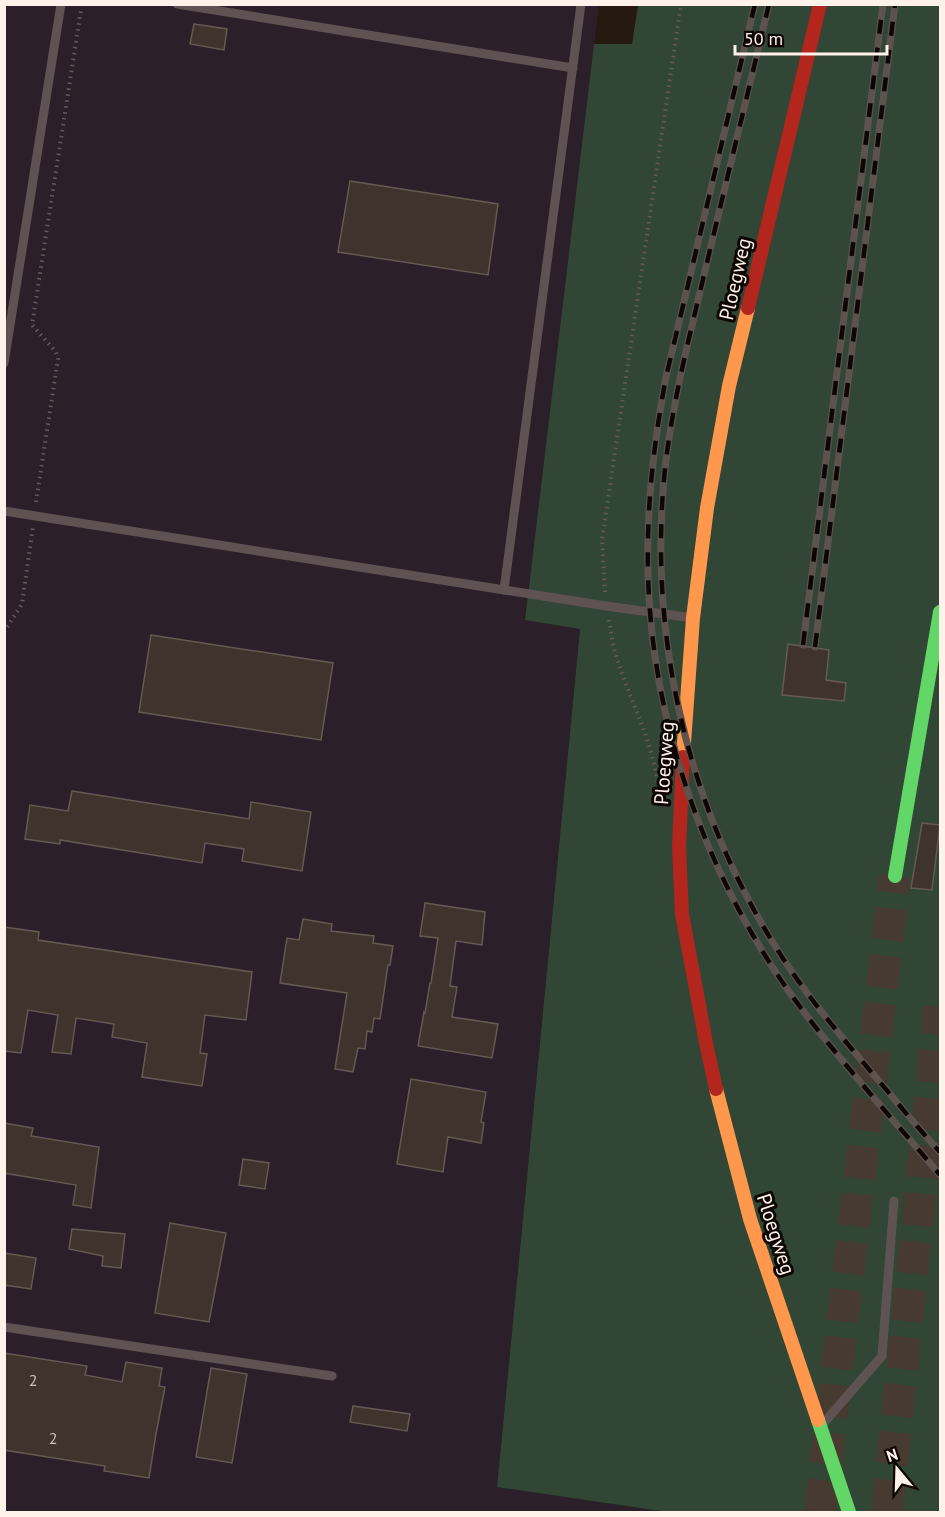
<svg xmlns="http://www.w3.org/2000/svg" width="945" height="1517" viewBox="0 0 945 1517" font-family="'PT Sans',sans-serif">
	<style>
		.industrial { fill: #2b1f2a }
		.green { fill: #314635 }
		.building { fill: #3e342d; stroke: #655a52; stroke-width: 1.5 }
		.lines { fill: none; stroke-linecap: round; stroke-linejoin: round }
		.highway-tunnel { stroke: #463a31; stroke-width: 32; stroke-dasharray: 32 16; stroke-linecap: butt }
		.path { stroke: #655a58; stroke-width: 4; stroke-dasharray: 1.5 4.5; stroke-linecap: butt }
		.lane { stroke: #5f5253; stroke-width: 9 }
		.fast { stroke: #63d668; stroke-width: 14 }
		.slow { stroke: #ff974d; stroke-width: 14 }
		.jam { stroke: #b3261e; stroke-width: 14 }
		.rail-casing { stroke: #5d524e; stroke-width: 7 }
		.rail { stroke: #0e0602; stroke-width: 4.5; stroke-dasharray: 14; stroke-linecap: butt }
		.labels { text-anchor: middle; dominant-baseline: central; stroke-width: 6; stroke-linejoin: round; paint-order: stroke }
		.number-label { font-size: 16px; fill: #cfc2bb }
		.street-label { font-size: 20px; fill: #fff2ea; stroke: #0e0602 }
	</style>
	<rect width="100%" height="100%" fill="#251910"/>
	<!-- industrial -->
	<polygon class="industrial" points="5,5 599,5 525,620 580,628 497,1486 667,1512 5,1512"/>
	<!-- green -->
	<polygon class="green" points="638,5 940,5 940,1512 667,1512 497,1487 580,629 525,620 594,44 632,44"/>
	<!-- building -->
	<g class="building">
		<polygon points="194,24 227,29 224,50 190,44"/>
		<polygon points="350,181 498,204 488,275 338,252"/>
		<polygon points="151,635 333,663 321,740 139,712"/>
		<polygon points="788,644 829,650 826,680 846,683 844,701 782,695"/>
		<polygon points="72,791 249,819 251,802 311,812 302,871 242,861 244,849 205,843 202,863 60,840 60,844 25,839 30,805 68,811"/>
		<polygon points="922,823 940,825 932,890 911,888"/>
		<polygon points="425,903 485,912 482,945 456,941 450,986 457,987 452,1017 498,1024 492,1058 418,1046 424,1012 425,1013 430,983 431,983 438,938 420,936"/>
		<polygon points="303,919 332,924 331,931 374,936 373,943 393,946 390,965 388,965 380,1019 374,1018 372,1032 367,1031 365,1049 358,1048 353,1072 335,1069 347,993 280,983 287,938 299,940"/>
		<polygon points="4,927 39,932 38,940 252,972 246,1020 205,1015 200,1053 207,1054 202,1086 142,1077 147,1043 112,1037 114,1024 76,1018 71,1054 52,1052 58,1015 28,1010 21,1053 4,1051"/>
		<polygon points="411,1079 486,1092 481,1122 484,1123 481,1143 448,1137 443,1172 397,1164"/>
		<polygon points="4,1123 33,1128 31,1136 99,1147 91,1208 73,1205 76,1185 4,1173"/>
		<polygon points="243,1159 269,1163 265,1189 239,1185"/>
		<polygon points="170,1223 226,1233 209,1322 155,1313"/>
		<polygon points="72,1229 125,1234 121,1268 102,1266 103,1256 69,1249"/>
		<polygon points="4,1253 36,1258 31,1289 4,1285"/>
		<polygon points="4,1353 87,1366 85,1375 122,1382 126,1362 162,1368 159,1386 165,1387 156,1434 149,1478 104,1471 105,1466 4,1450"/>
		<polygon points="211,1368 247,1374 232,1463 196,1457"/>
		<polygon points="353,1406 410,1414 407,1431 350,1422"/>
	</g>
	<g class="lines">
		<!-- highway-tunnel -->
		<g class="highway-tunnel">
			<polyline points="820,1512 895,876"/>
			<polyline points="887,1512 940,1007"/>
		</g>
		<!-- path -->
		<g class="path">
			<polyline points="36,502 58,359 56,352 32,325 81,10"/>
			<polyline points="605,592 602,540 681,4"/>
			<path d="M609 620C611 631 612 642 615 652 628 697 652 738 658 785"/>
			<polyline points="4,632 22,604 33,527"/>
		</g>
		<!-- lane -->
		<g class="lane">
			<polyline points="177,4 573,68"/>
			<polyline points="4,363 61,4"/>
			<polyline points="4,511 606,606 693,618"/>
			<polyline points="504,590 581,4"/>
			<polyline points="4,1327 332,1376"/>
			<polyline points="822,1425 882,1356 894,1201"/>
		</g>
		<!-- fast -->
		<g class="fast">
			<polyline points="895,876 940,612"/>
			<polyline points="818,1420 849,1512"/>
		</g>
		<!-- slow -->
		<g class="slow">
			<polyline points="683,757 693,618 707,508 729,386 748,308"/>
			<polyline points="716,1089 750,1219 818,1420"/>
		</g>
		<!-- jam -->
		<g class="jam">
			<polyline points="748,308 820,4"/>
			<polyline points="683,757 679,847 682,914 707,1048 716,1089"/>
		</g>
		<!-- rail casing -->
		<g class="rail-casing">
			<g id="rail">
				<path d="M755 4 666 377C656 431 649 484 648 539 644 697 696 856 785 986 832 1053 888 1113 940 1175"/>
				<path d="M769 4C748 93 726 182 705 271 690 334 674 396 666 460 646 629 686 805 777 949 803 991 835 1029 867 1067 892 1096 915 1125 940 1152"/>
				<polyline points="803,645 883,4"/>
				<polyline points="815,647 895,4"/>
			</g>
		</g>
		<!-- rail -->
		<use href="#rail" class="rail"/>
	</g>
	<g class="labels">
		<!-- number labels -->
		<g class="number-label">
			<text x="33" y="1380">2</text>
			<text x="53" y="1438">2</text>
		</g>
		<!-- street labels -->
		<g class="street-label">
			<text transform="translate(735 279) rotate(-77)">Ploegweg</text>
			<text transform="translate(664 763) rotate(-86)">Ploegweg</text>
			<text transform="translate(776 1234) rotate(72)">Ploegweg</text>
		</g>
	</g>
	<!-- border -->
	<rect width="945" height="1517" fill="none" stroke="#fff2ea" stroke-width="12"/>
	<!-- north arrow -->
	<g transform="translate(897 1469) rotate(341)" stroke="#0e0602" stroke-width="4.5" paint-order="stroke">
	<path d="M0-4.5L10 22L0 15L-10 22Z" fill="#fff2ea"/>
	<text y="-9" font-size="16" font-weight="bold" text-anchor="middle" fill="#fff2ea">N</text>
	</g>
	<!-- scale -->
	<path d="M735 45v9h152v-9" fill="none" stroke="#fff2ea" stroke-width="3"/>
	<text x="744" y="45" font-size="18" fill="#fff2ea" stroke="#0e0602" stroke-width="4.5" paint-order="stroke">50 m</text>
</svg>
